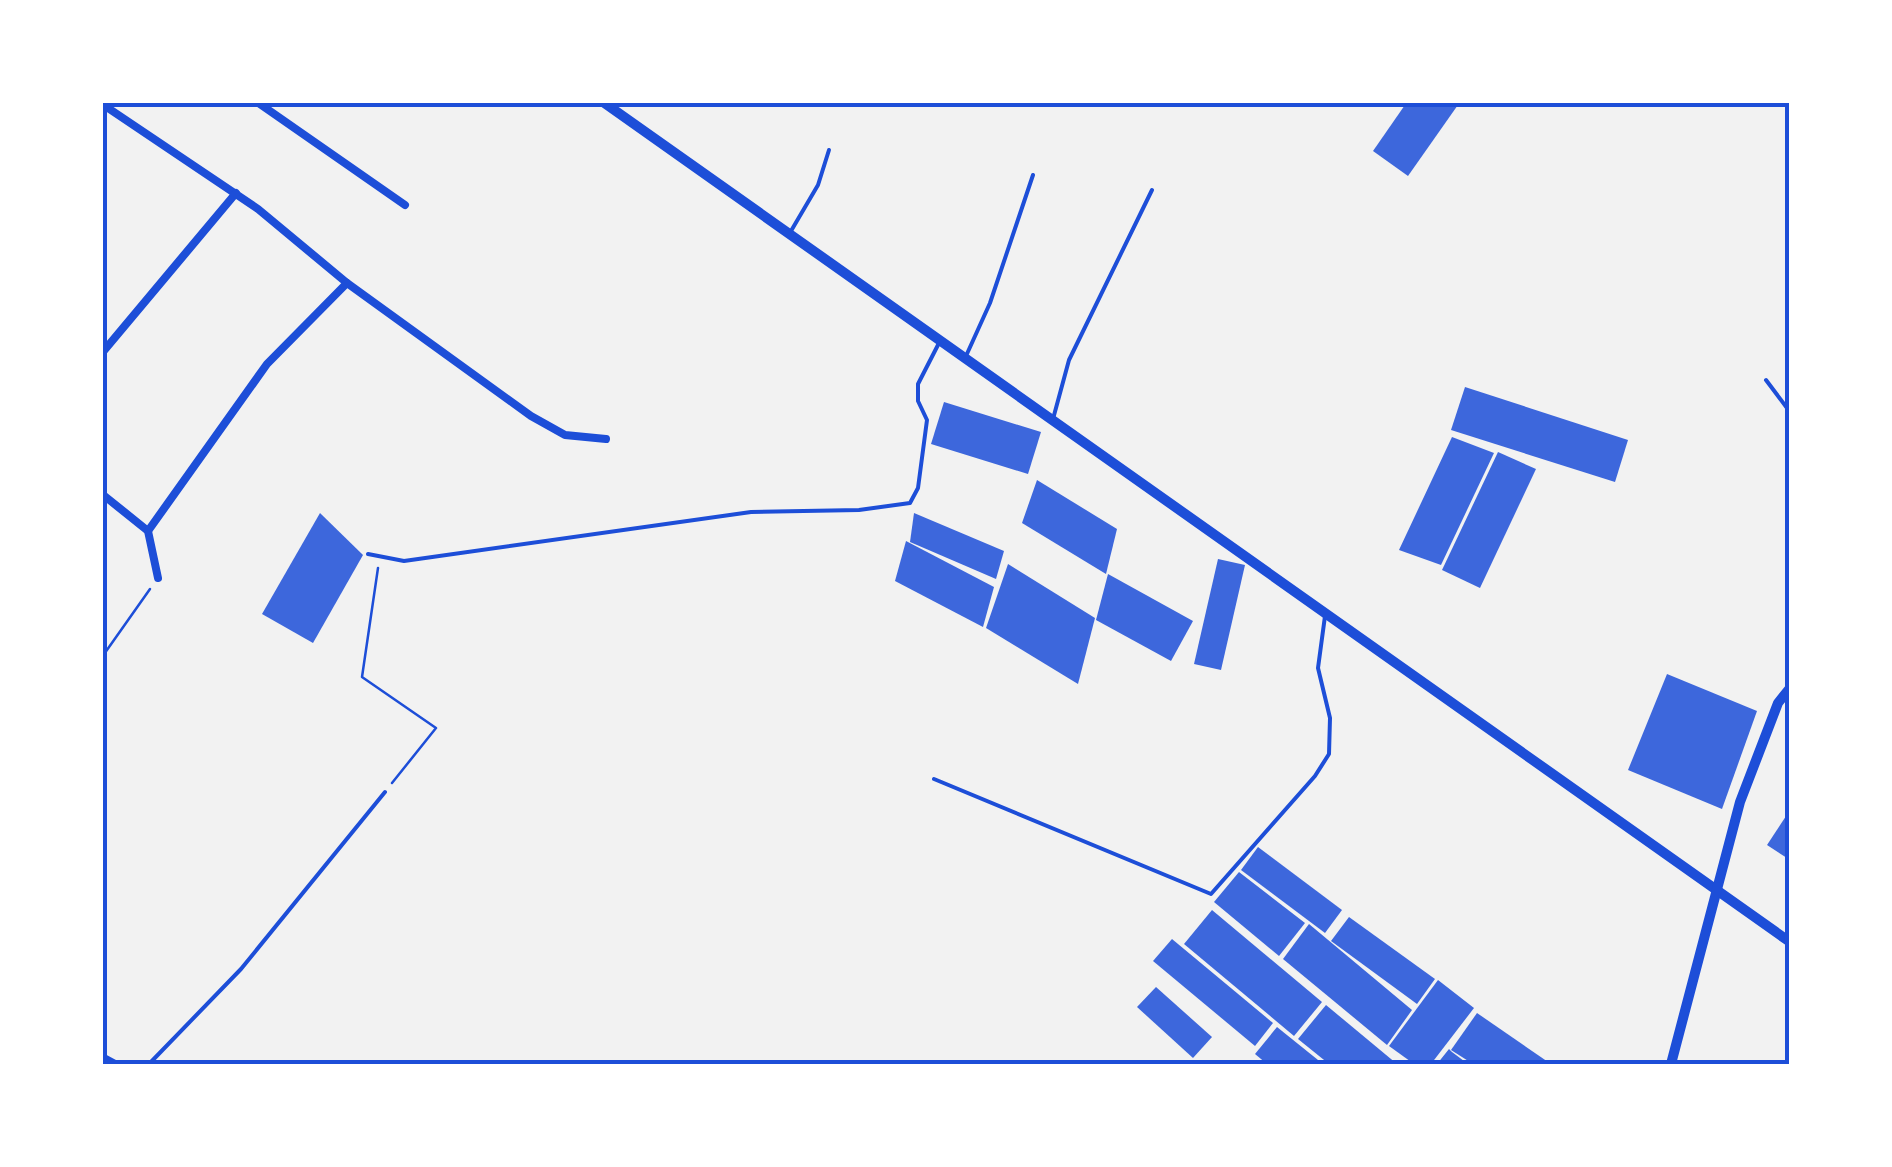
<svg xmlns="http://www.w3.org/2000/svg" width="1892" height="1167" viewBox="0 0 1892 1167" font-family="Ubuntu,sans-serif">
	<style>
		.building { fill: #3d67dc }
		.lines { fill: none; stroke-linecap: round; stroke-linejoin: round }
		.path { stroke: #1d4ed8; stroke-width: 2.5 }
		.service { stroke: #1d4ed8; stroke-width: 4 }
		.minor { stroke: #1d4ed8; stroke-width: 8 }
		.tertiary { stroke: #1d4ed8; stroke-width: 10 }
		.neatline { fill: none; stroke: #1d4ed8; stroke-width: 4 }
	</style>
	<rect width="100%" height="100%" fill="#f2f2f2"/>
	<!-- building -->
	<g class="building">
		<polygon points="1407,102 1460,102 1408,176 1373,151"/>
		<polygon points="1465,387 1628,440 1615,482 1451,430"/>
		<polygon points="944,402 1041,432 1028,474 931,444"/>
		<polygon points="1452,437 1494,453 1441,565 1399,550"/>
		<polygon points="1498,452 1536,469 1480,588 1442,570"/>
		<polygon points="1037,480 1117,529 1106,574 1022,523"/>
		<polygon points="320,513 363,555 313,643 262,614"/>
		<polygon points="914,513 1004,551 996,579 910,542"/>
		<polygon points="906,541 994,587 983,627 895,581"/>
		<polygon points="1218,559 1245,565 1221,670 1194,664"/>
		<polygon points="1008,564 1095,618 1078,684 986,628"/>
		<polygon points="1108,574 1193,621 1171,661 1096,620"/>
		<polygon points="1667,674 1757,711 1722,809 1628,770"/>
		<polygon points="1790,810 1790,860 1767,845"/>
		<polygon points="1258,847 1342,910 1325,933 1241,870"/>
		<polygon points="1239,872 1305,923 1279,956 1214,902"/>
		<polygon points="1212,910 1322,1002 1294,1036 1184,944"/>
		<polygon points="1349,917 1435,979 1417,1004 1331,941"/>
		<polygon points="1309,924 1412,1010 1387,1045 1283,959"/>
		<polygon points="1172,939 1273,1023 1255,1046 1153,961"/>
		<polygon points="1438,980 1474,1008 1431,1064 1414,1064 1389,1046"/>
		<polygon points="1156,987 1212,1037 1193,1058 1137,1007"/>
		<polygon points="1326,1005 1397,1064 1329,1064 1298,1039"/>
		<polygon points="1477,1013 1551,1064 1473,1064 1451,1050"/>
		<polygon points="1277,1027 1323,1064 1267,1064 1255,1054"/>
		<polygon points="1449,1049 1452,1052 1468,1064 1437,1064"/>
	</g>
	<g class="lines">
		<!-- path -->
		<g class="path">
			<polyline points="378,568 362,677 436,728 392,783"/>
			<polyline points="102,657 150,589"/>
		</g>
		<!-- service -->
		<g class="service">
			<polyline points="791,231 818,185 829,150"/>
			<polyline points="966,356 990,303 1033,175"/>
			<polyline points="1766,380 1790,412"/>
			<polyline points="1053,419 1069,360 1152,190"/>
			<polyline points="368,554 404,561 751,512 859,510 910,503 918,488 927,420 918,401 918,384 939,343"/>
			<polyline points="934,779 1211,894 1315,776 1329,754 1330,718 1318,668 1325,616"/>
			<polyline points="149,1064 241,969 385,792"/>
		</g>
		<!-- minor -->
		<g class="minor">
			<polyline points="257,102 405,205"/>
			<polyline points="102,104 258,209 347,283 531,416 565,435 606,439"/>
			<polyline points="102,353 236,193"/>
			<polyline points="102,494 148,531 158,578"/>
			<polyline points="148,531 267,364 347,283"/>
			<polyline points="102,1057 115,1064"/>
		</g>
		<!-- tertiary -->
		<g class="tertiary">
			<polyline points="603,102 1790,942"/>
			<polyline points="1671,1064 1740,802 1778,703 1790,688"/>
		</g>
	</g>
	<!-- border -->
	<rect width="1892" height="1167" fill="none" stroke="#ffffff" stroke-width="210"/>
	<rect x="105" y="105" width="1682" height="957" class="neatline"/>
</svg>
